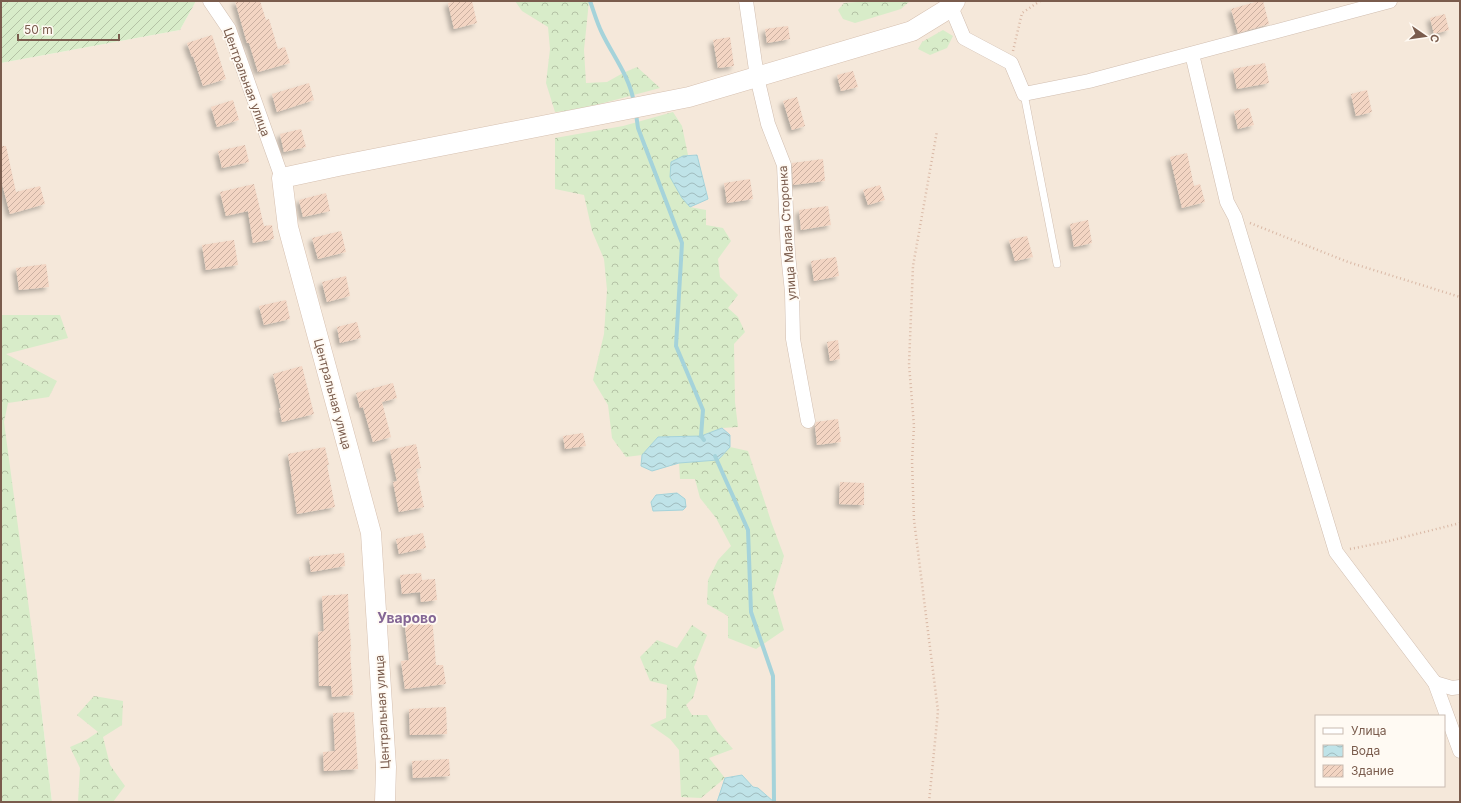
<svg xmlns="http://www.w3.org/2000/svg" width="1461" height="803" viewBox="0 0 1461 803" font-family="Inter,sans-serif">
	<style>
		.residential { fill: #f5e8da; fill-rule: evenodd }
		.forest { fill: url(#forest-crowns) }
		.garden { fill: url(#garden-furrows) }
		.water { fill: url(#water-waves); stroke: #a5d3da }
		.lines { fill: none; stroke-linecap: round; stroke-linejoin: round }
		.stream { stroke: #a5d3da; stroke-width: 4 }
		.building { fill: url(#building-hatch); filter: url(#shadow) }
		.lane-casing { stroke: #d1beb0; stroke-width: 8 }
		.street-casing { stroke: #d1beb0; stroke-width: 15 }
		.secondary-casing { stroke: #d6c0b0; stroke-width: 21 }
		.path { stroke: #d9b8a5; stroke-width: 2.5; stroke-dasharray: 1 3; stroke-linecap: butt }
		.lane { stroke: #fff; stroke-width: 7 }
		.street { stroke: #fff; stroke-width: 14 }
		.secondary { stroke: #fff; stroke-width: 20 }
		.labels { text-anchor: middle; dominant-baseline: central; stroke-width: 3.5; stroke-linejoin: round; paint-order: stroke }
		.street-label { font-size: 12px; fill: #7a5c4d; stroke: #fffaf3 }
		.quarter-label { font-size: 14px; font-weight: bold; fill: #846695; stroke: #fffaf3 }
	</style>
	<defs>
		<pattern id="forest-crowns" width="20" height="18" patternUnits="userSpaceOnUse"><rect width="20" height="18" fill="#d8ecc9"/><path d="M2 6a3 3 0 1 1 6 0M12 15a3 3 0 1 1 6 0" fill="none" stroke="#b4c2a5"/></pattern>
		<pattern id="garden-furrows" width="10" height="10" patternUnits="userSpaceOnUse"><rect width="10" height="10" fill="#d8ecc9"/><path d="M-1 1l2-2M0 10L10 0M9 11l2-2" fill="none" stroke="#b4c2a5"/></pattern>
		<pattern id="water-waves" width="16" height="10" patternUnits="userSpaceOnUse"><rect width="16" height="10" fill="#bfe3e8"/><path d="M0 5q4-4 8 0t8 0" fill="none" stroke="#a0bbbe"/></pattern>
		<pattern id="building-hatch" width="6" height="6" patternUnits="userSpaceOnUse"><rect width="6" height="6" fill="#f3d5c3"/><path d="M-1 1l2-2M0 6l6-6M5 7l2-2" fill="none" stroke="#cab0a1"/></pattern>
		<filter id="shadow"><feDropShadow dx="-3.5" dy="3.5" stdDeviation="2" flood-color="#0004"/></filter>
	</defs>
	<rect width="100%" height="100%" fill="#fdf6ec"/>
	<!-- residential -->
	<path class="residential" d="M196 1H1460V802H52L34 646 1 517V63L180 30ZM1316 716H1444V786H1316Z"/>
	<!-- forest -->
	<g class="forest">
		<polygon points="515,1 589,1 584,50 586,83 607,82 623,73 637,67 660,88 577,110 555,112 546,83 550,49 548,27 522,11"/>
		<polygon points="870,1 910,1 901,9 855,23 843,19 838,10 844,3"/>
		<polygon points="943,30 953,36 947,48 930,55 918,49 922,42"/>
		<polygon points="673,112 682,126 688,155 683,156 690,207 706,210 706,225 723,228 731,241 718,259 720,277 738,295 728,308 738,317 745,332 734,344 735,402 738,427 722,428 701,436 658,437 642,455 626,457 612,438 608,405 593,380 604,334 607,290 604,259 592,231 584,195 555,189 555,138 623,126"/>
		<polygon points="1,315 60,315 68,338 6,354 57,381 49,397 8,403 4,422 34,646 52,802 1,802"/>
		<polygon points="730,447 748,451 772,524 784,556 773,593 784,630 756,649 728,638 728,616 707,604 708,580 718,560 731,546 716,518 700,498 695,479 680,479 679,463 718,460"/>
		<polygon points="692,625 707,635 694,667 698,680 693,698 686,705 692,715 707,715 717,731 733,749 709,758 725,778 701,798 681,797 679,750 670,739 650,725 666,718 667,685 650,681 640,657 657,640 677,648"/>
		<polygon points="94,696 123,701 122,725 103,737 110,765 125,786 113,802 78,802 80,768 70,747 86,740 98,732 77,715"/>
	</g>
	<!-- garden -->
	<polygon class="garden" points="1,1 196,1 180,30 1,63"/>
	<!-- water -->
	<g class="water">
		<polygon points="697,155 708,199 690,207 682,198 670,177 671,162 683,156"/>
		<polygon points="722,428 730,435 730,447 718,460 679,463 652,471 641,466 642,455 658,437 701,436"/>
		<polygon points="677,493 685,499 686,507 683,510 653,511 651,502 656,495"/>
		<polygon points="742,775 753,787 758,788 774,802 717,802 725,778"/>
	</g>
	<g class="lines">
		<!-- stream -->
		<g class="stream">
			<path d="M590 1C594 12 597 23 602 33 613 56 630 77 634 103"/>
			<polyline points="636,114 638,128 682,243 676,346 703,410 701,436 704,440"/>
			<polyline points="715,456 748,530 751,612 773,676 774,802"/>
		</g>
	</g>
	<!-- building -->
	<g class="building">
		<polygon points="235,1 260,1 266,20 269,19 278,49 285,47 290,63 258,72 249,43 247,43"/>
		<polygon points="456,1 472,1 477,23 454,29 448,3"/>
		<polygon points="1259,1 1263,1 1269,24 1238,33 1231,9"/>
		<polygon points="1445,14 1449,30 1434,34 1430,18"/>
		<polygon points="788,26 790,39 767,43 765,29"/>
		<polygon points="212,35 226,79 203,86 193,56 192,57 187,43"/>
		<polygon points="730,37 734,66 718,68 713,40"/>
		<polygon points="1265,63 1269,83 1237,89 1233,69"/>
		<polygon points="853,71 858,87 841,91 837,75"/>
		<polygon points="309,83 314,100 277,112 272,94"/>
		<polygon points="1367,90 1372,112 1356,116 1351,94"/>
		<polygon points="797,97 805,126 792,130 783,101"/>
		<polygon points="233,100 239,120 217,127 211,107"/>
		<polygon points="1249,108 1254,125 1238,129 1234,111"/>
		<polygon points="301,129 306,147 284,152 280,134"/>
		<polygon points="245,145 249,162 222,168 218,151"/>
		<polygon points="1,146 6,146 16,192 40,186 45,204 10,214 1,180"/>
		<polygon points="1187,153 1194,186 1200,184 1205,202 1182,208 1170,157"/>
		<polygon points="823,159 825,181 793,185 792,163"/>
		<polygon points="750,179 753,199 727,203 724,183"/>
		<polygon points="254,184 264,226 272,225 274,239 253,243 248,211 226,216 220,192"/>
		<polygon points="880,185 885,200 868,205 863,190"/>
		<polygon points="326,193 330,211 303,217 299,200"/>
		<polygon points="828,206 831,225 801,230 799,210"/>
		<polygon points="1088,220 1092,243 1074,247 1070,224"/>
		<polygon points="341,231 346,252 318,259 312,238"/>
		<polygon points="1027,236 1033,257 1015,261 1009,240"/>
		<polygon points="234,240 238,265 206,270 202,245"/>
		<polygon points="836,257 839,276 814,281 811,261"/>
		<polygon points="46,264 49,287 19,290 16,268"/>
		<polygon points="346,276 350,296 327,302 322,282"/>
		<polygon points="286,300 290,319 264,325 259,306"/>
		<polygon points="357,322 361,338 340,343 337,327"/>
		<polygon points="838,340 840,359 830,361 827,342"/>
		<polygon points="302,366 314,414 282,422 279,408 281,408 273,374"/>
		<polygon points="393,383 397,398 382,402 391,437 373,442 363,407 360,408 356,393"/>
		<polygon points="838,419 841,442 817,445 815,426 816,422"/>
		<polygon points="583,433 586,446 565,449 563,436"/>
		<polygon points="416,444 421,468 416,469 424,507 399,512 393,482 397,481 390,450"/>
		<polygon points="325,447 329,465 327,465 335,507 297,514 288,454"/>
		<polygon points="840,482 864,483 864,505 839,504"/>
		<polygon points="423,533 426,548 399,554 396,539"/>
		<polygon points="344,553 345,566 311,572 309,557"/>
		<polygon points="421,573 422,580 435,579 437,600 421,602 420,592 402,594 400,575"/>
		<polygon points="348,594 349,630 350,630 351,651 350,651 353,695 332,697 331,686 319,686 318,632 324,631 322,596"/>
		<polygon points="432,616 436,665 443,665 446,684 405,689 401,661 409,660 404,619"/>
		<polygon points="446,707 447,734 410,735 409,709"/>
		<polygon points="354,712 358,769 324,771 323,752 335,751 333,713"/>
		<polygon points="449,759 450,776 413,778 412,761"/>
	</g>
	<g class="lines">
		<!-- lane casing -->
		<g class="lane-casing">
			<polyline id="lane" points="1024,94 1057,264"/>
		</g>
		<!-- street casing -->
		<g class="street-casing">
			<g id="street">
				<polyline points="210,1 229,29 282,178"/>
				<polyline points="746,1 757,77 768,124 784,165 788,254 792,292 793,339 808,421"/>
				<polyline points="951,7 964,38 1011,63 1024,94 1089,81 1390,1"/>
				<polyline points="1192,54 1227,202 1235,217 1336,552 1435,683 1460,751"/>
				<polyline points="1435,683 1452,688 1460,687"/>
			</g>
		</g>
		<!-- secondary casing -->
		<g class="secondary-casing">
			<polyline id="secondary" points="385,802 386,767 371,533 288,227 282,178 338,166 689,97 912,31 951,7 955,1"/>
		</g>
		<!-- path -->
		<g class="path">
			<polyline points="1013,51 1022,13 1040,1"/>
			<polyline points="1250,223 1348,262 1460,297"/>
			<polyline points="1350,549 1385,542 1460,523"/>
			<polyline points="929,802 938,711 914,520 912,461 914,426 909,364 913,266 937,131"/>
		</g>
		<!-- lane -->
		<use href="#lane" class="lane"/>
		<!-- street -->
		<use href="#street" class="street"/>
		<!-- secondary -->
		<use href="#secondary" class="secondary"/>
	</g>
	<g class="labels">
		<!-- street labels -->
		<g class="street-label">
			<text transform="translate(247 82) rotate(70)">Центральная улица</text>
			<text transform="translate(787 233) rotate(-94)">улица Малая Сторонка</text>
			<text transform="translate(333 394) rotate(75)">Центральная улица</text>
			<text transform="translate(382 712) rotate(-93)">Центральная улица</text>
		</g>
		<!-- quarter labels -->
		<g class="quarter-label">
			<text x="407" y="617">Уварово</text>
		</g>
	</g>
	<!-- border -->
	<rect width="1461" height="803" fill="none" stroke="#7a5c4d" stroke-width="4"/>
	<!-- legend -->
	<rect x="1315" y="715" width="130" height="72" fill="#fffaf3" stroke="#cabbb1"/>
	<rect x="1323" y="728" width="20" height="6" fill="#ffffff" stroke="#cabbb1"/>
	<text x="1351" y="735" font-size="12" fill="#7a5c4d">Улица</text>
	<rect x="1323" y="745" width="20" height="12" fill="url(#water-waves)" stroke="#cabbb1"/>
	<text x="1351" y="755" font-size="12" fill="#7a5c4d">Вода</text>
	<rect x="1323" y="765" width="20" height="12" fill="url(#building-hatch)" stroke="#cabbb1"/>
	<text x="1351" y="775" font-size="12" fill="#7a5c4d">Здание</text>
	<!-- north arrow -->
	<g transform="translate(1425 36) rotate(103)" stroke="#fffaf3" stroke-width="3" paint-order="stroke">
	<path d="M0-3L7 15L0 10L-7 15Z" fill="#7a5c4d"/>
	<text y="-6" font-size="11" font-weight="bold" text-anchor="middle" fill="#7a5c4d">С</text>
	</g>
	<!-- scale -->
	<path d="M18 34v6h101v-6" fill="none" stroke="#7a5c4d" stroke-width="2"/>
	<text x="24" y="34" font-size="12" fill="#7a5c4d" stroke="#fffaf3" stroke-width="3" paint-order="stroke">50 m</text>
</svg>
